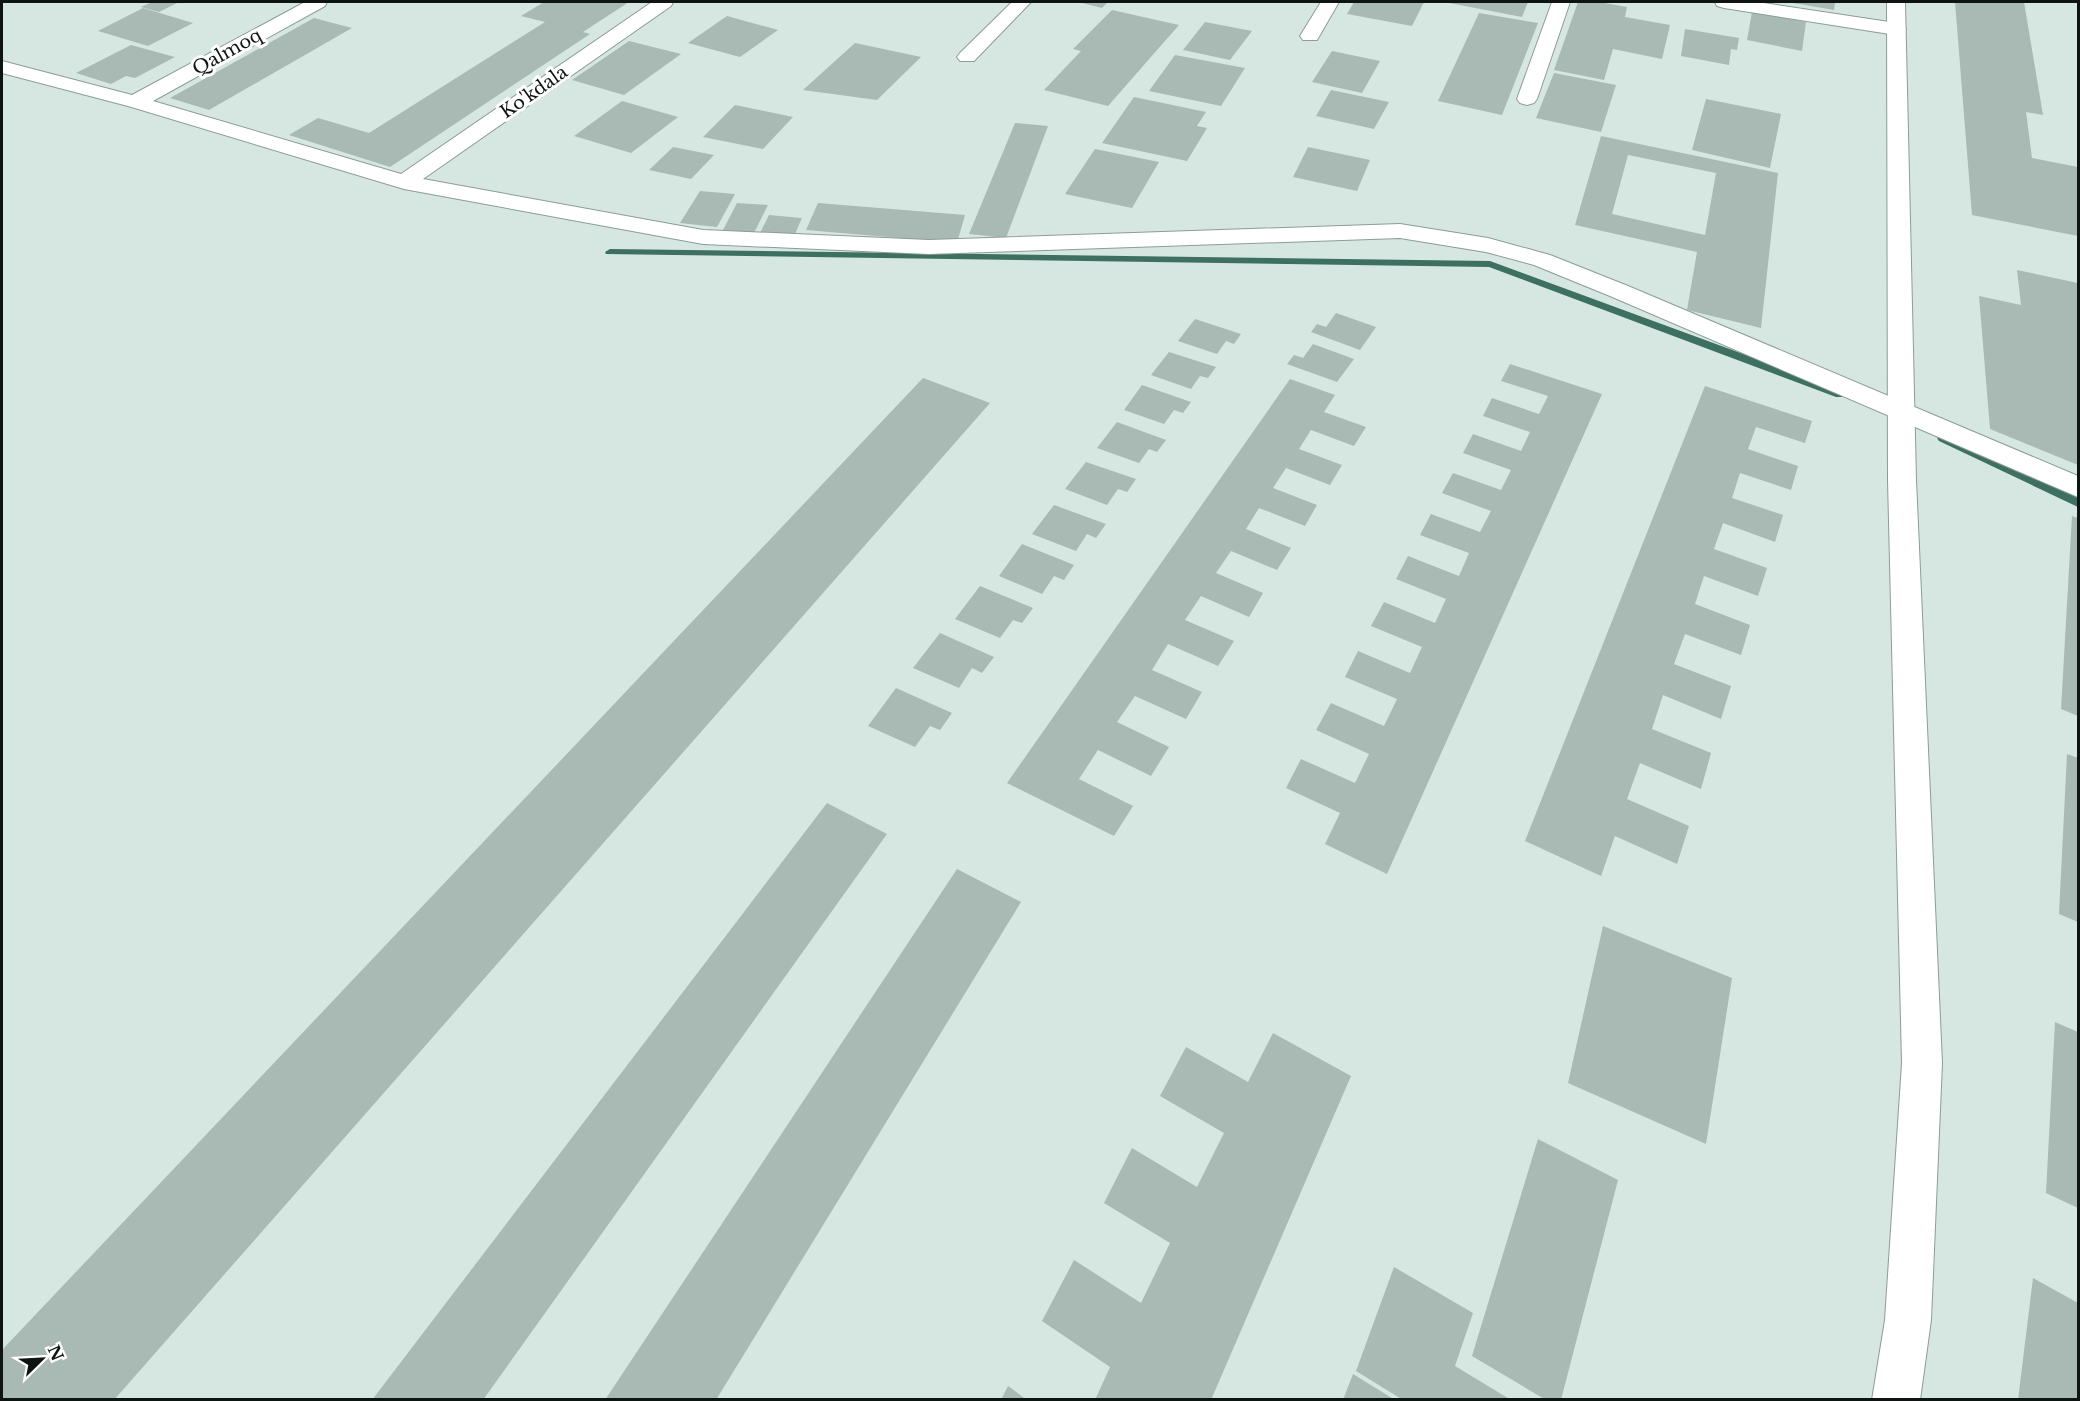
<svg xmlns="http://www.w3.org/2000/svg" width="2080" height="1401" viewBox="0 0 2080 1401" font-family="'Libre Baskerville',serif">
	<style>
		.lines { fill: none; stroke-linecap: round; stroke-linejoin: round }
		.stream { fill: #3d7060; fill-rule: evenodd }
		.building { fill: #a9b9b3; fill-rule: evenodd }
		.street-casing { stroke: #8c9c96; stroke-width: 2 }
		.secondary-casing { stroke: #8c9c96; stroke-width: 2 }
		.street { fill: #fff; fill-rule: evenodd }
		.secondary { fill: #fff; fill-rule: evenodd }
		.labels { text-anchor: middle; dominant-baseline: central; stroke-width: 6; stroke-linejoin: round; paint-order: stroke }
		.far-street-label { font-size: 18px; fill: #0e1412; stroke: #fff }
	</style>
	<rect width="100%" height="100%" fill="#d6e7e1"/>
	<g class="lines">
		<!-- stream -->
		<g class="stream">
			<polygon points="610,249 1490,261 1844,391 1846,394 1844,397 1836,397 1489,267 606,254 605,252"/>
			<polygon points="1943,434 2078,497 2078,507 1939,441 1937,438"/>
		</g>
	</g>
	<!-- building -->
	<g class="building">
		<polygon points="152,2 179,2 159,12 141,7"/>
		<polygon points="544,2 629,2 583,32 590,34 390,167 289,135 318,118 369,133 545,22 521,16"/>
		<polygon points="1078,2 1108,2 1102,8"/>
		<polygon points="1354,2 1424,2 1412,26 1347,14"/>
		<polygon points="1444,2 1528,2 1522,17"/>
		<polygon points="1578,2 1599,2 1627,7 1625,17 1670,25 1662,59 1613,49 1604,80 1554,70"/>
		<polygon points="1793,2 1835,2 1834,10 1793,3"/>
		<polygon points="1955,2 2024,2 2043,115 2026,112 2032,158 2078,167 2078,236 1972,215"/>
		<polygon points="143,8 193,23 148,46 98,31"/>
		<polygon points="1112,10 1179,25 1108,106 1044,90 1081,51 1073,49"/>
		<polygon points="1752,12 1806,22 1802,51 1747,40"/>
		<polygon points="1479,13 1538,23 1502,115 1438,101"/>
		<polygon points="727,16 778,30 740,57 688,43"/>
		<polygon points="314,18 352,28 209,110 170,98"/>
		<polygon points="1205,22 1252,31 1230,60 1183,50"/>
		<polygon points="1685,29 1739,38 1737,50 1731,49 1729,65 1681,56"/>
		<polygon points="629,41 681,54 624,95 572,80"/>
		<polygon points="855,43 921,57 877,100 803,90"/>
		<polygon points="131,45 175,57 135,78 126,76 111,84 76,73"/>
		<polygon points="1332,51 1380,61 1362,93 1312,82"/>
		<polygon points="1175,55 1245,68 1221,106 1149,91"/>
		<polygon points="1554,73 1616,85 1601,132 1536,118"/>
		<polygon points="1331,90 1389,102 1374,129 1316,116"/>
		<polygon points="1134,97 1206,112 1197,126 1207,128 1187,161 1102,143"/>
		<polygon points="1706,99 1781,114 1770,168 1692,150"/>
		<polygon points="622,101 678,117 631,153 574,136"/>
		<polygon points="735,105 793,117 763,149 703,137"/>
		<polygon points="1015,123 1048,126 1006,238 969,234"/>
		<path d="M1601 136 1778 173 1761 328 1687 310 1697 252 1575 225ZM1628 155 1716 173 1705 235 1612 214Z"/>
		<polygon points="673,147 714,155 691,179 649,170"/>
		<polygon points="1308,147 1370,160 1357,191 1293,177"/>
		<polygon points="1095,149 1159,162 1132,208 1065,194"/>
		<polygon points="700,191 735,194 717,227 680,223"/>
		<polygon points="737,203 768,205 754,233 723,230"/>
		<polygon points="818,203 965,215 957,243 806,230"/>
		<polygon points="769,215 802,218 794,236 760,233"/>
		<polygon points="2017,270 2078,283 2078,465 1990,429 1979,296 2021,305"/>
		<polygon points="1336,313 1376,327 1360,350 1311,332 1317,324 1326,327"/>
		<polygon points="1195,319 1241,334 1234,344 1226,341 1217,354 1178,341"/>
		<polygon points="1313,344 1354,359 1337,382 1287,364 1294,355 1303,358"/>
		<polygon points="1169,352 1216,367 1208,378 1200,376 1191,389 1151,375"/>
		<polygon points="1510,364 1602,394 1387,874 1325,844 1340,813 1286,788 1301,759 1355,783 1369,754 1316,730 1331,703 1384,726 1397,699 1345,677 1358,651 1410,673 1422,647 1371,626 1384,602 1435,623 1446,599 1396,579 1408,556 1459,576 1469,553 1420,535 1431,514 1480,532 1491,511 1442,493 1453,473 1501,490 1511,470 1463,453 1473,434 1521,451 1530,432 1483,416 1492,398 1539,414 1548,396 1501,381"/>
		<polygon points="923,378 990,403 114,1400 2,1400 2,1350"/>
		<polygon points="1290,379 1335,395 1324,412 1366,427 1354,446 1311,430 1299,449 1342,465 1330,485 1286,468 1273,488 1317,505 1305,526 1259,508 1246,529 1291,548 1277,570 1231,551 1216,573 1263,593 1249,617 1201,596 1185,620 1234,641 1218,666 1168,644 1152,670 1202,692 1186,719 1135,696 1117,722 1169,747 1151,776 1098,750 1079,779 1133,806 1114,836 1007,783"/>
		<polygon points="1142,385 1191,402 1183,413 1174,410 1164,424 1124,410"/>
		<polygon points="1705,386 1812,421 1805,443 1756,427 1748,449 1798,466 1791,490 1740,473 1732,498 1783,515 1775,542 1723,523 1714,549 1767,568 1758,596 1704,576 1695,604 1750,625 1741,655 1685,634 1674,664 1731,686 1721,719 1663,695 1652,729 1711,753 1701,789 1640,763 1627,799 1689,826 1677,864 1615,836 1601,876 1525,841"/>
		<polygon points="1117,422 1166,440 1157,452 1149,449 1139,463 1097,448"/>
		<polygon points="1086,462 1136,479 1127,492 1118,489 1107,505 1065,489"/>
		<polygon points="1054,505 1106,524 1096,538 1087,534 1076,551 1032,534"/>
		<polygon points="2072,516 2078,518 2078,716 2061,709"/>
		<polygon points="1022,544 1074,565 1064,580 1054,576 1042,594 999,576"/>
		<polygon points="980,586 1033,608 1022,623 1013,620 1000,638 955,619"/>
		<polygon points="940,633 994,657 982,673 972,668 959,688 913,668"/>
		<polygon points="896,688 952,713 940,730 930,726 915,747 868,726"/>
		<polygon points="2067,754 2078,758 2078,922 2059,914"/>
		<polygon points="827,803 887,834 483,1400 372,1400"/>
		<polygon points="957,869 1021,902 716,1400 605,1400"/>
		<polygon points="1603,926 1732,978 1706,1144 1568,1083"/>
		<polygon points="2055,1022 2078,1032 2078,1208 2046,1193"/>
		<polygon points="1273,1033 1351,1076 1211,1400 1095,1400 1110,1367 1042,1321 1074,1260 1141,1303 1170,1243 1104,1203 1132,1148 1197,1187 1224,1133 1160,1096 1186,1047 1248,1082"/>
		<polygon points="1538,1139 1618,1180 1561,1400 1546,1400 1472,1356"/>
		<polygon points="1394,1267 1473,1313 1455,1366 1511,1400 1403,1400 1356,1371"/>
		<polygon points="2033,1278 2078,1303 2078,1400 2018,1400"/>
		<polygon points="1353,1374 1395,1400 1343,1400"/>
		<polygon points="1008,1386 1027,1400 1001,1400"/>
	</g>
	<g class="lines">
		<!-- street casing -->
		<g class="street-casing">
			<g id="street">
				<polygon points="305,2 327,2 325,6 153,101 401,174 652,2 673,2 671,6 423,179 703,230 929,240 1400,224 1488,238 1550,255 1628,286 2078,476 2078,497 1610,296 1534,265 1486,252 1400,238 929,254 703,244 404,189 128,106 2,73 2,61 132,95"/>
				<polygon points="1012,2 1031,2 974,61 960,61 957,57 960,53"/>
				<polygon points="1321,2 1339,2 1317,40 1303,40 1300,36"/>
				<polygon points="1552,2 1570,2 1537,99 1534,103 1527,105 1520,103 1517,99"/>
				<polygon points="1715,2 1757,2 1896,23 1903,25 1906,29 1903,33 1896,35 1724,8 1717,6"/>
			</g>
		</g>
		<!-- secondary casing -->
		<g class="secondary-casing">
			<polygon id="secondary" points="1887,2 1905,2 1916,480 1942,1063 1931,1320 1920,1400 1872,1400 1885,1320 1902,1063 1888,480"/>
		</g>
		<!-- street -->
		<use href="#street" class="street"/>
		<!-- secondary -->
		<use href="#secondary" class="secondary"/>
	</g>
	<g class="labels">
		<!-- far-street labels -->
		<g class="far-street-label">
			<text transform="translate(227 52) rotate(-29)">Qalmoq</text>
			<text transform="translate(534 92) rotate(-35)">Ko'kdala</text>
		</g>
	</g>
	<!-- border -->
	<rect width="2080" height="1401" fill="none" stroke="#0e1412" stroke-width="6"/>
	<!-- north arrow -->
	<g transform="translate(42 1359) rotate(66)" stroke="#ffffff" stroke-width="4.5" paint-order="stroke">
	<path d="M0-4.5L10 22L0 15L-10 22Z" fill="#0e1412"/>
	<text y="-9" font-size="16" font-weight="bold" text-anchor="middle" fill="#0e1412">N</text>
	</g>
</svg>
